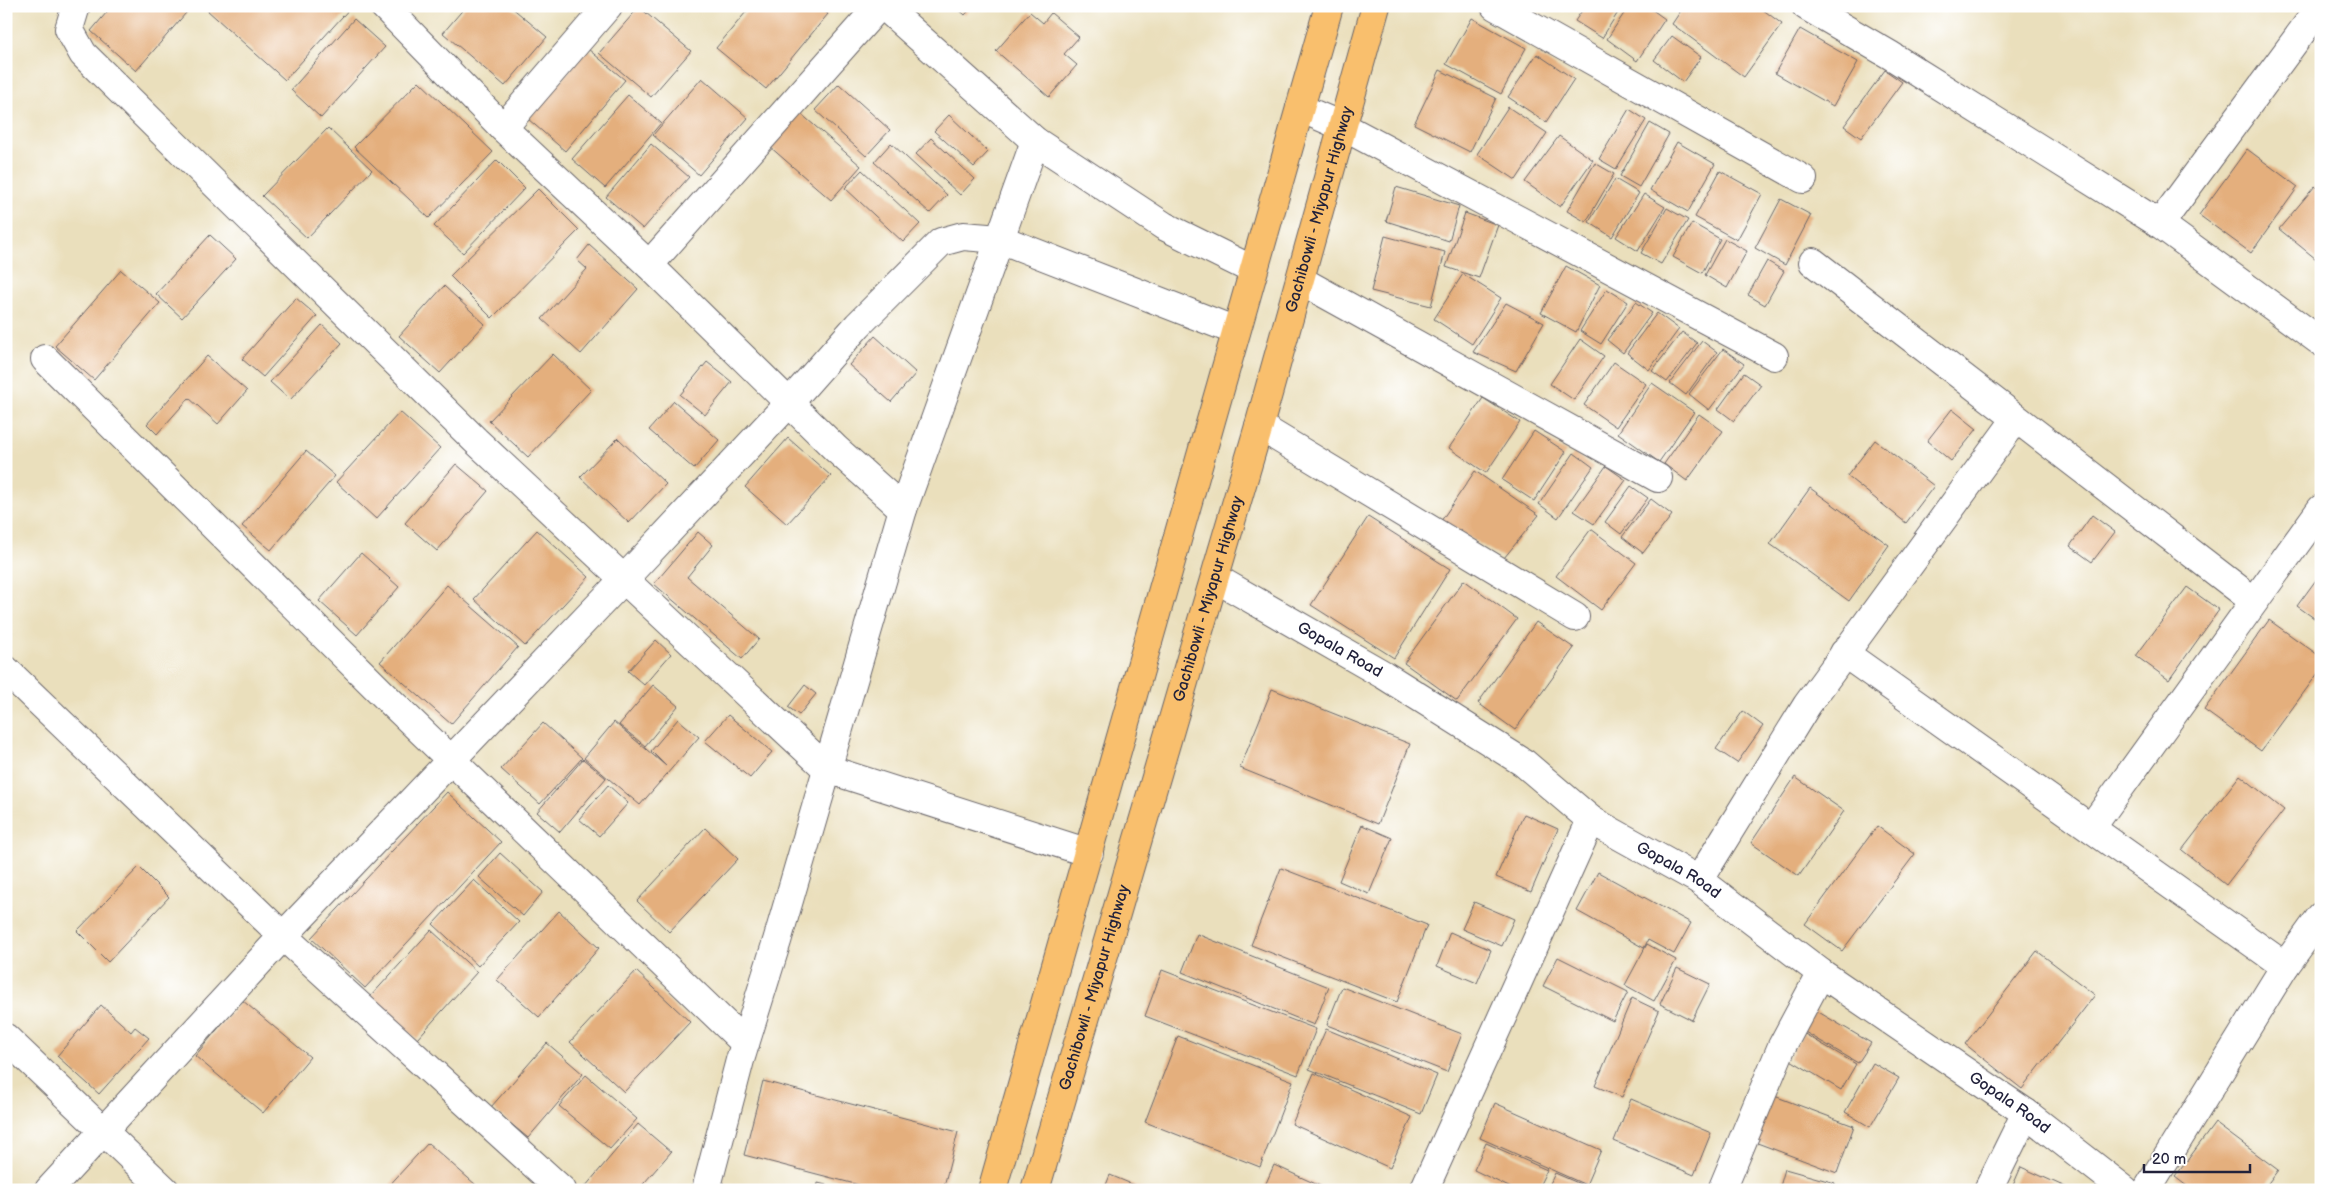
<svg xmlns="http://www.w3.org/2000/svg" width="2327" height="1196" viewBox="0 0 2327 1196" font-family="'Balsamiq Sans',sans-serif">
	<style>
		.building { fill: #e4af7d }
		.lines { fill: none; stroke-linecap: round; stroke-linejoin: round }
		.street-casing { stroke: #686468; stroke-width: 30 }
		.primary-casing { stroke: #686468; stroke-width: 30 }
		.street { stroke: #fff; stroke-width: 28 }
		.primary { stroke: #f9bf6d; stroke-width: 28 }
		.labels { text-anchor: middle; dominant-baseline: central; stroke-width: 5; stroke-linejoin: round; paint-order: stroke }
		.street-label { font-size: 16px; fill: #22223b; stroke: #fff }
	</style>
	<rect width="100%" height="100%" fill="#fff"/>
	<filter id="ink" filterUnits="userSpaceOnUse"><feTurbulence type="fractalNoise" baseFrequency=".02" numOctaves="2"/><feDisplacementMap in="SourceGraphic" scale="10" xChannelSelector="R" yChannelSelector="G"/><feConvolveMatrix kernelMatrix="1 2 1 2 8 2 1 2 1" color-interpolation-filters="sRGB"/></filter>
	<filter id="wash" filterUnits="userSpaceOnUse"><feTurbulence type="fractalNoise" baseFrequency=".0096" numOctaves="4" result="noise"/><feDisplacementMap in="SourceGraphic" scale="20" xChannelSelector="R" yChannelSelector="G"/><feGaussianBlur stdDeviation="1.12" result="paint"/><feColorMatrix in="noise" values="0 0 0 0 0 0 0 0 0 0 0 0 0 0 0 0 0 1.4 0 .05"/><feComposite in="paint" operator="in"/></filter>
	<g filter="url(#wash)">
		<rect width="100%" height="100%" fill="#eadfbc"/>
		<g id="blocks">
			<!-- building -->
			<g class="building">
				<polygon points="112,6 192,6 136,71 91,31"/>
				<polygon points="210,6 352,6 285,80 207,10"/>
				<polygon points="466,6 510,6 547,37 505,86 443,33"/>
				<polygon points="751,6 818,6 828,14 766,89 716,48"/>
				<polygon points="955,6 973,6 965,15"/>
				<polygon points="1585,6 1622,6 1602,38 1575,21"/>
				<polygon points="1629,6 1647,6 1665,19 1637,61 1607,39"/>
				<polygon points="1684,6 1758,6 1782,24 1744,77 1672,24"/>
				<polygon points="639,7 691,51 651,97 599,53"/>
				<polygon points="1030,12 1043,23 1051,13 1079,37 1064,54 1077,65 1049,97 996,51"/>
				<polygon points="1472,18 1526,48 1501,94 1446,64"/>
				<polygon points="354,19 385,47 321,118 291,90"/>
				<polygon points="1800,29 1858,62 1833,106 1775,73"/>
				<polygon points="1672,36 1701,57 1683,82 1654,60"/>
				<polygon points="588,49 625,80 565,151 528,119"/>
				<polygon points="1537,54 1574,79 1546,122 1508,97"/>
				<polygon points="1440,70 1496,98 1470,152 1414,124"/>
				<polygon points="1885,70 1902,82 1861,138 1844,126"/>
				<polygon points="702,78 748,118 699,175 653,135"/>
				<polygon points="419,81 493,152 429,218 354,147"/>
				<polygon points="839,84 890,130 866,156 815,110"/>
				<polygon points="628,95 661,123 605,188 572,159"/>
				<polygon points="1508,107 1547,133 1516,180 1477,154"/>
				<polygon points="1629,109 1646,120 1616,169 1599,159"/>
				<polygon points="799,112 861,166 831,200 769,146"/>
				<polygon points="949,115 988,152 974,167 934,131"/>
				<polygon points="1650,123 1669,134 1639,187 1620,176"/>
				<polygon points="328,128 372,170 307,238 262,196"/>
				<polygon points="1559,136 1593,160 1560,207 1525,182"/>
				<polygon points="931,138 975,179 960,195 916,154"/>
				<polygon points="1677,142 1715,164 1688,212 1650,190"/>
				<polygon points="891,143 947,195 930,213 874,162"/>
				<polygon points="651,144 689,177 643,229 606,197"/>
				<polygon points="2247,149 2298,187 2251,253 2199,215"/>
				<polygon points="497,160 525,188 463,253 434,226"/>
				<polygon points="1595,163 1614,174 1586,222 1567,211"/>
				<polygon points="862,170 920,224 903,242 845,188"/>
				<polygon points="1720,171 1762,194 1737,240 1695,217"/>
				<polygon points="1615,179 1639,193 1612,237 1589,222"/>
				<polygon points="2315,186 2321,191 2321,263 2279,229"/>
				<polygon points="1396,187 1459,206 1449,241 1386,221"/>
				<polygon points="538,189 579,230 492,318 450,276"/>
				<polygon points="1644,194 1665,207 1638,251 1616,237"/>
				<polygon points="1781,199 1811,215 1785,265 1755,248"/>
				<polygon points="1667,208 1688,220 1661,264 1641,253"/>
				<polygon points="1465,213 1498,225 1479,278 1446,267"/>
				<polygon points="1692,223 1720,239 1702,273 1673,257"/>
				<polygon points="210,235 236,259 182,318 156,294"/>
				<polygon points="1385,236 1445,252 1431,306 1371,291"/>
				<polygon points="1725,239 1747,251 1727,288 1705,275"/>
				<polygon points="589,245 638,289 581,354 542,319 587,269 577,260"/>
				<polygon points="1767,261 1784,271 1765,305 1748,295"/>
				<polygon points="1566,266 1600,285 1576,332 1541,313"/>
				<polygon points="121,270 160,303 94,380 55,346"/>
				<polygon points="1463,274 1501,298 1472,344 1434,319"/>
				<polygon points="444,286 485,324 440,373 399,336"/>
				<polygon points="1607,289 1628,302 1601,344 1580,331"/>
				<polygon points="296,298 317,316 263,377 242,359"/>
				<polygon points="1636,302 1652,313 1623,353 1607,340"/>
				<polygon points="1506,303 1544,323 1516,371 1473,352"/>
				<polygon points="1657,313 1679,329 1649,370 1627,353"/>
				<polygon points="322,325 342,343 290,400 270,382"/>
				<polygon points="1682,332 1697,343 1667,382 1652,371"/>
				<polygon points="875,336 916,373 891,402 849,365"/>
				<polygon points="1580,339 1604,356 1574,400 1550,384"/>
				<polygon points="1702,341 1717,352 1686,395 1670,383"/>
				<polygon points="1723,349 1744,364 1709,410 1689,394"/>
				<polygon points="553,354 591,390 528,457 489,421"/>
				<polygon points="207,356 247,391 218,424 189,398 157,434 147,424"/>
				<polygon points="707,362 732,382 705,415 680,395"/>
				<polygon points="1614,362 1646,384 1616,427 1584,405"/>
				<polygon points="1744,373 1761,385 1734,421 1718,409"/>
				<polygon points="1652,383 1694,412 1659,462 1618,433"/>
				<polygon points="1483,398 1520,422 1486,473 1449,448"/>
				<polygon points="674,401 719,440 694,469 649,430"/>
				<polygon points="1952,409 1977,429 1951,461 1927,441"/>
				<polygon points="400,412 440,448 376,519 336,482"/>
				<polygon points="1699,414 1723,431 1687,481 1664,464"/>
				<polygon points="1534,431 1566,452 1534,501 1502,480"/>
				<polygon points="618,438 666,484 629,523 580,477"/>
				<polygon points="788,438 831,476 787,524 745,487"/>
				<polygon points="1875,440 1934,486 1906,523 1847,476"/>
				<polygon points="306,451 335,476 271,550 242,526"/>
				<polygon points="1574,453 1593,467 1558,518 1539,504"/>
				<polygon points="456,464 488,491 437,551 405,523"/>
				<polygon points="1606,466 1626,480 1594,524 1574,511"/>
				<polygon points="1475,471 1539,515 1504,558 1441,521"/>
				<polygon points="1631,486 1648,498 1621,534 1605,522"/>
				<polygon points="1810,488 1889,545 1849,601 1770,544"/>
				<polygon points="1651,499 1672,515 1643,553 1622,537"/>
				<polygon points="2092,515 2115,532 2092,562 2070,546"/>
				<polygon points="1368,517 1450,569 1394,658 1311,605"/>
				<polygon points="1591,529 1636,563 1601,610 1556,576"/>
				<polygon points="537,530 589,577 525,646 474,599"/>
				<polygon points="698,532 713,545 687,577 759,639 742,659 654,584"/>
				<polygon points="361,553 399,587 357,635 319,601"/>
				<polygon points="2321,573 2321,623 2297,606"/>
				<polygon points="1464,580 1517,619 1457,701 1404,663"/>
				<polygon points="447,585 518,647 451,724 380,662"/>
				<polygon points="2187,587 2219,610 2169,680 2136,656"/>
				<polygon points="2269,620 2321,657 2321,669 2261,751 2204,710"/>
				<polygon points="1536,622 1574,648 1515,730 1478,703"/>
				<polygon points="656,640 671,654 644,685 628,671"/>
				<polygon points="653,685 678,706 645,746 619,725"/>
				<polygon points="805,685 816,694 799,715 788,707"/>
				<polygon points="1272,689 1410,744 1378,824 1240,768"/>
				<polygon points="1743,711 1763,726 1737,763 1716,749"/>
				<polygon points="728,715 772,752 750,778 705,741"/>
				<polygon points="678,719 699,737 640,805 584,758 614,722 666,766 651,751"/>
				<polygon points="543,723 582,758 540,804 501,769"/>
				<polygon points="583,759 606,778 560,832 537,812"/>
				<polygon points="2240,775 2284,810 2226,885 2182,850"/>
				<polygon points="1795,777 1844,811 1799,876 1751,843"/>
				<polygon points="608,785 628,803 599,836 579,819"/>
				<polygon points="447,792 501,842 365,988 311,938"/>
				<polygon points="1524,814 1558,829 1531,892 1496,877"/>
				<polygon points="1362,825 1392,838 1369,894 1339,881"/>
				<polygon points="1877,826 1915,854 1842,951 1805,924"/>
				<polygon points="705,828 738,859 669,932 637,901"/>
				<polygon points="500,853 543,892 523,916 479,877"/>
				<polygon points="139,867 169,897 108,962 77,931"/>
				<polygon points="1281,868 1427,925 1397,1002 1251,945"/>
				<polygon points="1598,872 1691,923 1674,954 1648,940 1644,948 1577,911"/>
				<polygon points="474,880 519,922 478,966 433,924"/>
				<polygon points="1474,902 1514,919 1502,946 1462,929"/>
				<polygon points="559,911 599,948 539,1017 497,980"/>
				<polygon points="431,930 477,972 417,1039 370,997"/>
				<polygon points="1450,932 1491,950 1477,983 1437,966"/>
				<polygon points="1197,934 1329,987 1314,1025 1182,972"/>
				<polygon points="1647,944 1676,960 1654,1001 1625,985"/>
				<polygon points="2037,951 2095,995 2022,1089 1965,1044"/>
				<polygon points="1558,957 1628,992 1613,1021 1543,986"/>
				<polygon points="1677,968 1710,984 1692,1020 1660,1004"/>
				<polygon points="1162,970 1316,1029 1298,1075 1145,1016"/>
				<polygon points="636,971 690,1022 624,1092 570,1042"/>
				<polygon points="1342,987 1462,1034 1447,1072 1327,1025"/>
				<polygon points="1632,998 1659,1011 1622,1097 1595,1086"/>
				<polygon points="242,1000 310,1057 263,1113 195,1056"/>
				<polygon points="101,1005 131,1032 135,1027 149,1038 99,1094 57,1056"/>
				<polygon points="1810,1007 1871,1043 1858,1063 1798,1028"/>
				<polygon points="1326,1029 1437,1075 1421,1114 1309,1069"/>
				<polygon points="1803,1033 1856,1064 1841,1090 1789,1059"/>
				<polygon points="1178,1036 1293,1081 1260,1167 1145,1122"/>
				<polygon points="547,1043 583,1074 528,1138 491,1107"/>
				<polygon points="1873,1063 1899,1078 1870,1127 1845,1112"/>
				<polygon points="1314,1073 1412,1117 1390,1168 1292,1124"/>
				<polygon points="586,1075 637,1119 610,1149 559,1106"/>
				<polygon points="763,1081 958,1132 943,1190 878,1190 744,1155"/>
				<polygon points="1769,1094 1854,1126 1837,1173 1752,1141"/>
				<polygon points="1631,1099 1711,1133 1694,1175 1614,1141"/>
				<polygon points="1495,1103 1601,1150 1586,1185 1480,1138"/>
				<polygon points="2215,1123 2278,1170 2263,1190 2192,1190 2175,1177"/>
				<polygon points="638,1124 671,1152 638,1190 588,1190 585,1187"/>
				<polygon points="428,1143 476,1185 472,1190 385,1190"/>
				<polygon points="1486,1143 1547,1170 1537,1190 1515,1190 1474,1170"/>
				<polygon points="1274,1165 1329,1190 1263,1190"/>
				<polygon points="2021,1167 2072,1190 2011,1190"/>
				<polygon points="1785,1169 1835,1183 1834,1190 1779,1190"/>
				<polygon points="1555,1173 1587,1187 1586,1190 1547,1190"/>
				<polygon points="1110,1175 1146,1190 1104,1190"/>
				<polygon points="818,1183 842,1189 842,1190 817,1190"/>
			</g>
		</g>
	</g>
	<g filter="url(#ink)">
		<use href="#blocks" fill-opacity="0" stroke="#686468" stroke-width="1"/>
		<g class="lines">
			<!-- street casing -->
			<g class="street-casing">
				<g id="street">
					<polyline points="76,6 69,29 83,54 475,440 827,769 1089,853"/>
					<polyline points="384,6 503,128 649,265 836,449 903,509"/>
					<polyline points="884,6 1035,141 1164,226 1253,270"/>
					<polyline points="1495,6 1803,179"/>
					<polyline points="1806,6 1890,55 2160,224 2321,342"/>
					<polyline points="1300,108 1344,127 1774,356"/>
					<polyline points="503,128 608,6"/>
					<polyline points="2160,224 2315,14"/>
					<polyline points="1813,262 2254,601"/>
					<polyline points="649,265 879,6"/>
					<polyline points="1300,280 1658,478"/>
					<polyline points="45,359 392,703 745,1043"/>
					<polyline points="1259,426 1575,617"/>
					<path id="s1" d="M1215 578 1384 675 1524 763 1591 820 1699 880 1821 973 2026 1113 2125 1190"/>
					<polyline points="1844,653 2285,966"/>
					<polyline points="6,670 283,936 562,1190"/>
					<polyline points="2091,828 2321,509"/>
					<polyline points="1699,880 1807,705 2016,419"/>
					<polyline points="6,1038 165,1190"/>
					<polyline points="49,1190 283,936 624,579 789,403 858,325 941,242 963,236 1000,239 1236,331"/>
					<polyline points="706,1190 740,1060 777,941 903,509 1035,141"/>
					<polyline points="1424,1190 1591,820"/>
					<polyline points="1722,1190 1782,1046 1821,973"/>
					<polyline points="1988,1190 2026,1113"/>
					<polyline points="2147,1190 2285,966 2321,916"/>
				</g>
			</g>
			<!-- primary casing -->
			<g class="primary-casing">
				<g id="primary">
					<polyline points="992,1190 1329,6"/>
					<path id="s2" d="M1035 1190 1259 426 1376 6"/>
				</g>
			</g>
			<!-- street -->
			<use href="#street" class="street"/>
			<!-- primary -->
			<use href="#primary" class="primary"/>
		</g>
	</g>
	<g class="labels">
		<!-- street labels -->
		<g class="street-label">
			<text stroke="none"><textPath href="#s2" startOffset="1021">Gachibowli - Miyapur Highway</textPath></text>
			<text stroke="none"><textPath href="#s2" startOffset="616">Gachibowli - Miyapur Highway</textPath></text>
			<text stroke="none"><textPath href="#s1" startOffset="144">Gopala Road</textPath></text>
			<text stroke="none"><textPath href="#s1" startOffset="549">Gopala Road</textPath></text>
			<text stroke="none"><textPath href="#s2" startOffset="211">Gachibowli - Miyapur Highway</textPath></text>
			<text stroke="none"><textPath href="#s1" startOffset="954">Gopala Road</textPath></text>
		</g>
	</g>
	<!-- margin -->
	<rect width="2327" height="1196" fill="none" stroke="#fff" stroke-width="25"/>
	<!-- scale -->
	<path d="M2144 1164v8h106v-8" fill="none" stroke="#22223b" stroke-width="2.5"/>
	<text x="2152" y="1164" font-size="15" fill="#22223b" stroke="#ffffff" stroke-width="4" paint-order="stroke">20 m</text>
</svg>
